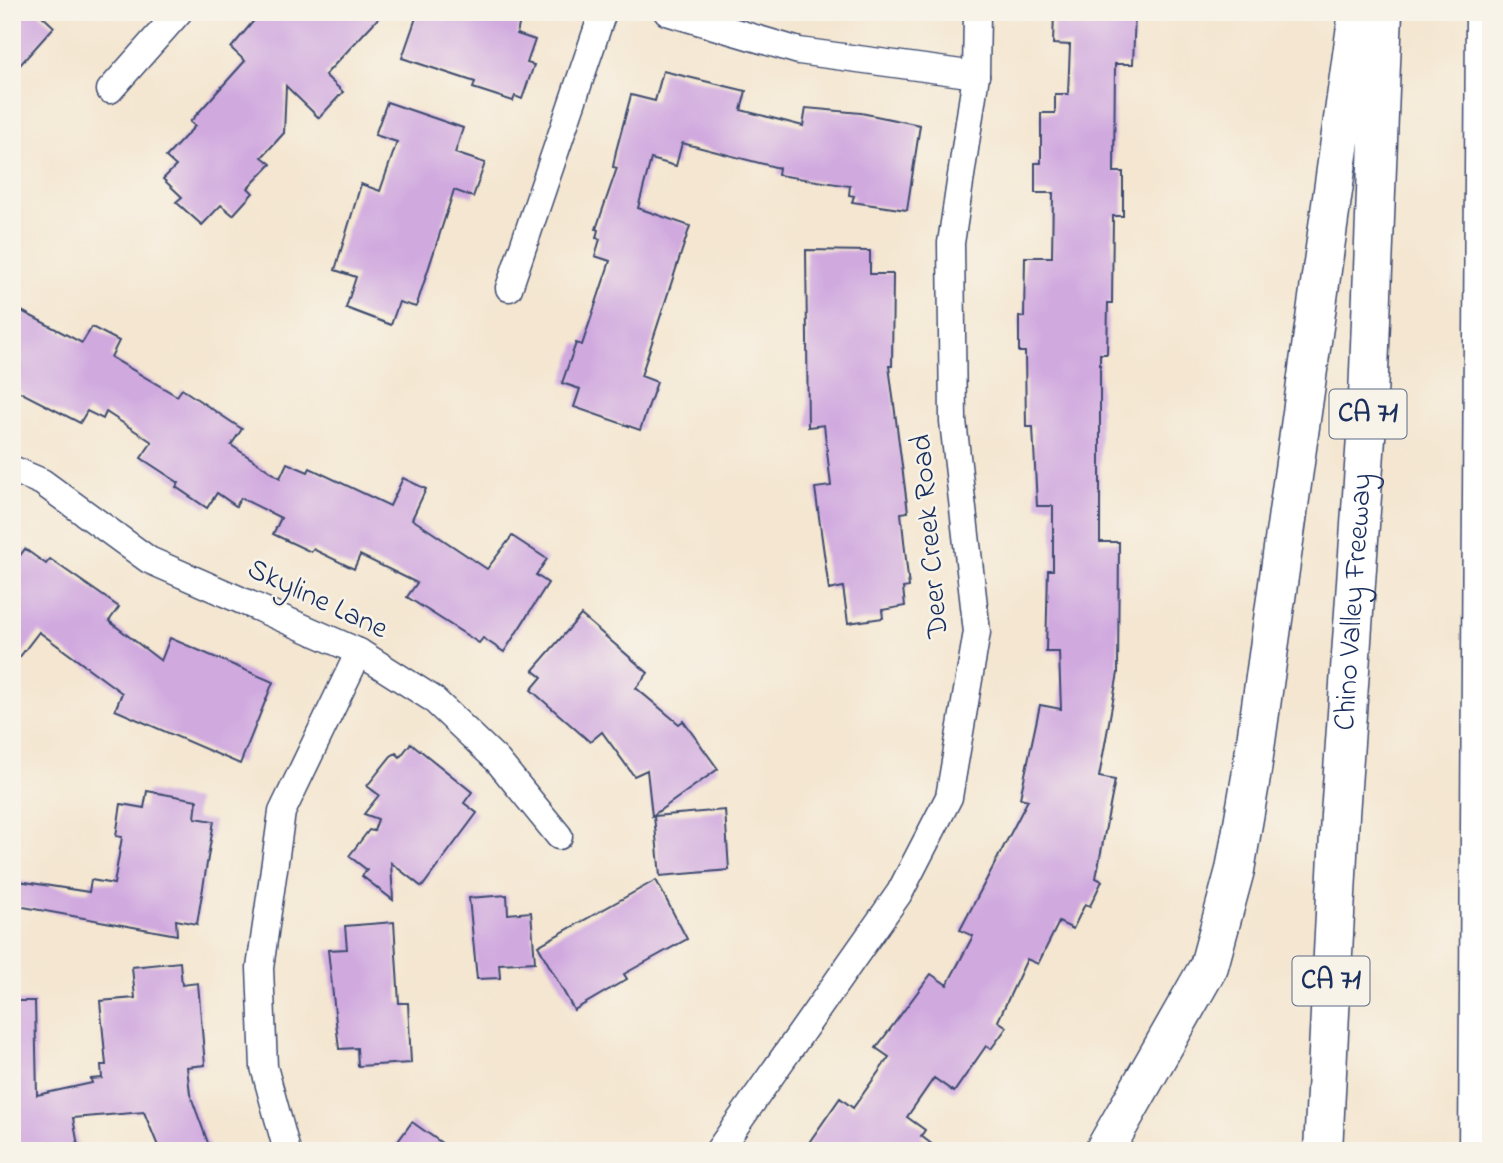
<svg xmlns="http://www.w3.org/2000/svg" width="1503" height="1163" viewBox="0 0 1503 1163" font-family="'Indie Flower',sans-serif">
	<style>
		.building { fill: #d0a9df }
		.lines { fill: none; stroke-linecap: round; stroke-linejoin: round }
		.street-casing { stroke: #3c4a6f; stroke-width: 29 }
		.highway-casing { stroke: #3c4a6f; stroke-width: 41 }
		.street { stroke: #fff; stroke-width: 26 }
		.highway { stroke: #fff; stroke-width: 38 }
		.labels { text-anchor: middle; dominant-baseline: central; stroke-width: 5; stroke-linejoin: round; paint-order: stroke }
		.shield { fill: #f7f3e8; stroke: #5d6a87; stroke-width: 2 }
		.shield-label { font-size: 28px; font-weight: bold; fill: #1b2f5e }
		.street-label { font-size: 30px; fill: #1b2f5e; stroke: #f7f3e8 }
	</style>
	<rect width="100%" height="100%" fill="#f7f3e8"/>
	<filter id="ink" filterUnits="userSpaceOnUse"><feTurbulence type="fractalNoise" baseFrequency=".0143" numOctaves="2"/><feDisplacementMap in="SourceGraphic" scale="14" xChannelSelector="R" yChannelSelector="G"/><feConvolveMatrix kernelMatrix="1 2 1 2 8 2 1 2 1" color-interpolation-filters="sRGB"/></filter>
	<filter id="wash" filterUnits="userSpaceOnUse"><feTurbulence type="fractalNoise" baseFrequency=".00686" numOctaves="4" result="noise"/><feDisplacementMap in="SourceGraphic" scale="28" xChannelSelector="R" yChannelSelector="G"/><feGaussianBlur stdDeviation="1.57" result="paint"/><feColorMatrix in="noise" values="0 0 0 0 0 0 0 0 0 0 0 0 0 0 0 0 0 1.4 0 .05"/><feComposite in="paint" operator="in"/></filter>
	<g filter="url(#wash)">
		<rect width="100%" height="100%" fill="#f4e6d0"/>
		<g id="blocks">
			<!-- building -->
			<g class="building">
				<polygon points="12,12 38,12 54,27 12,74"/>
				<polygon points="261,12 384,12 325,75 343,92 319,118 286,86 284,133 262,157 271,164 248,188 253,193 233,215 221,205 202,225 176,202 182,197 163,179 176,166 166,157 195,126 190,122 245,61 231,48"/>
				<polygon points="418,12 495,12 520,20 517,34 535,40 527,63 534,65 522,99 515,96 513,101 473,88 475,82 402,58"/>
				<polygon points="1054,12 1135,12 1133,64 1115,64 1114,172 1123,172 1123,216 1113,216 1112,303 1108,303 1107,354 1100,354 1100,542 1119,542 1118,673 1099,777 1115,780 1096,878 1102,881 1090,906 1085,904 1073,929 1059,922 1038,964 1027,959 998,1021 1007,1027 991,1049 986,1046 954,1092 934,1078 907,1117 925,1130 921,1136 941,1151 803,1151 840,1098 853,1108 889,1057 876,1048 931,974 947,985 973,936 960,930 1028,800 1020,798 1040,705 1061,709 1059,652 1046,652 1048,570 1053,570 1053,506 1037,506 1033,427 1026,427 1025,352 1019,352 1019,316 1024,317 1025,257 1052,257 1053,193 1035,193 1035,163 1041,163 1041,113 1055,113 1055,94 1068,94 1070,45 1053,44"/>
				<polygon points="663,71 746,91 741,110 803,126 806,108 861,113 920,125 907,210 852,202 854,196 849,195 850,186 778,175 779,168 682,143 676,166 651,159 638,208 690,226 641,376 657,382 640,430 574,407 580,389 562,383 576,343 582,345 610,261 595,256 600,239 596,238 598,230 596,229 617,168 613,167 616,151 631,95 655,101"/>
				<polygon points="387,102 463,128 455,153 485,163 473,197 454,190 416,307 399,302 391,325 346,308 356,277 335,270 361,184 380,191 397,142 375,135"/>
				<polygon points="806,250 870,251 870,274 893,274 892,366 889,366 908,512 901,513 909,587 903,588 905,606 882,610 883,618 848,623 843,587 829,590 815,488 831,486 824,425 808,427"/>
				<polygon points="12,306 82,343 92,327 119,341 111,357 177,396 182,389 242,429 231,445 280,478 287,463 308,472 310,468 390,506 403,478 426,489 412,519 487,569 512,536 547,559 536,575 548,583 504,652 483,638 479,643 407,597 417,583 360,555 354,569 313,549 311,552 273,534 281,518 241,498 236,506 217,493 207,508 176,487 179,483 141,458 152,442 106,412 103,419 87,411 80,423 12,388"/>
				<polygon points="25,549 46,564 50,559 119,607 109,621 161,661 170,638 273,682 240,764 115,710 122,693 39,632 12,667 12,566"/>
				<polygon points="581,615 648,673 636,688 679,724 683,721 718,769 652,816 647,770 634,776 602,732 590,742 531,690 542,677 533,670"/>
				<polygon points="411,743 472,792 464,803 477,813 422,887 391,863 393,900 362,876 367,870 349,856 369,830 374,831 378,819 364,814 379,795 367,786 391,756 396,753 400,757"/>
				<polygon points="147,791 197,800 195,818 214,821 197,924 176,920 177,935 12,905 12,880 89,892 91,880 114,884 122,837 116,836 121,804 144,808"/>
				<polygon points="725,810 729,870 660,876 654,816"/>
				<polygon points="656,880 687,939 624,974 627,979 574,1010 538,946"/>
				<polygon points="507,895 508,914 531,912 535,962 499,964 500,978 477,979 469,898"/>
				<polygon points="394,922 399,1003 408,1003 411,1063 358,1066 357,1048 339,1049 328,950 347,949 345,926"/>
				<polygon points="180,962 182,985 198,983 205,1065 187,1067 190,1094 211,1151 160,1151 144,1112 73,1118 79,1151 12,1151 12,1001 35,1001 37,1095 92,1083 91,1079 102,1078 101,1065 106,1065 100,1001 135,998 132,967"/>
				<polygon points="412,1122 453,1151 391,1151"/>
			</g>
		</g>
	</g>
	<g filter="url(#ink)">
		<use href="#blocks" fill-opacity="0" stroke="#3c4a6f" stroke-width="2"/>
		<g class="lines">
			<!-- street casing -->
			<g class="street-casing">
				<g id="street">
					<polyline points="667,12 799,51 976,75"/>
					<polyline points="110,90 179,12"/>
					<polyline points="509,288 603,12"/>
					<polyline points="12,469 42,482 149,560 359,652 433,699 497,760 559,836"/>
					<polyline points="287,1151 264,1067 260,968 282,812 359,652"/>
					<polyline points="718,1151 900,892 949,797 977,632 953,421 951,243 976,75 977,12"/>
				</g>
			</g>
			<!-- highway casing -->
			<g class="highway-casing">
				<g id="highway">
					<polyline points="1104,1151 1209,966 1235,870 1251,777 1358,12"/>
					<path id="s1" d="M1323 1151 1340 815 1367 423 1383 12"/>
					<polyline points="1478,1151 1485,12"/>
				</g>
			</g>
			<!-- street -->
			<use href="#street" class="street"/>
			<!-- highway -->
			<use href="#highway" class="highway"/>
		</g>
	</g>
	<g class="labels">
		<!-- shield labels -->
		<g class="shield">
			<rect x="1329.5" y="389.5" width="77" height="49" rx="5"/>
			<rect x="1292.5" y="956.5" width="77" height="49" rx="5"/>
		</g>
		<g class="shield-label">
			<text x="1368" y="414">CA 71</text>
			<text x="1331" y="981">CA 71</text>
		</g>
		<!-- street labels -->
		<g class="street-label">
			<text transform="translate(931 536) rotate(-95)">Deer Creek Road</text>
			<text transform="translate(317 600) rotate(25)">Skyline Lane</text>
			<text stroke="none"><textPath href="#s1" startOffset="550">Chino Valley Freeway</textPath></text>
		</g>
	</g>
	<!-- margin -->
	<rect width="1503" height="1163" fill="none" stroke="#f7f3e8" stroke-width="42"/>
</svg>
